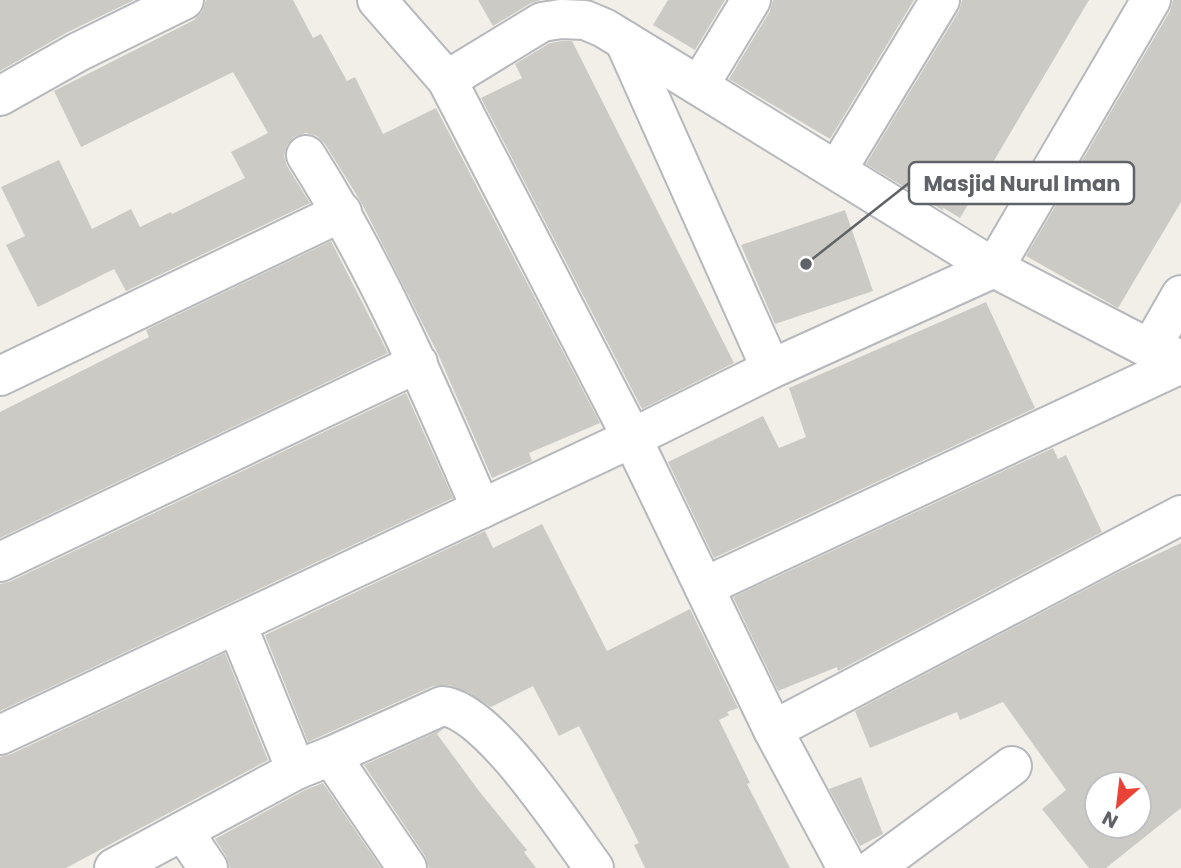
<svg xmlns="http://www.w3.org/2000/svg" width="1181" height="868" viewBox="0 0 1181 868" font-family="Poppins,sans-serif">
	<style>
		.building { fill: #cccac5; fill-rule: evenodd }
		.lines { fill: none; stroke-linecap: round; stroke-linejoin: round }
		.street-casing { stroke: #b5b8bc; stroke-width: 42 }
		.street { stroke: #fff; stroke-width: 38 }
		.leader { fill: none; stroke: #5f6368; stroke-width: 2.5 }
		.callout-dot { fill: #5f6368; stroke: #fff; stroke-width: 2.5 }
		.callout { fill: #fff; stroke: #5f6368; stroke-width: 2.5 }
		.callout-label { font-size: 21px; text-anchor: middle; font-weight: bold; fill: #5f6368 }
	</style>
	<rect width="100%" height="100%" fill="#f1efe8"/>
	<!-- building -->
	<g class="building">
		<polygon points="0,0 134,0 68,32 0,71"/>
		<polygon points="206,0 293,0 313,38 321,34 347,81 355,77 383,134 436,108 600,423 529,453 532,461 492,478 438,354 361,202 325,144 317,136 306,133 294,137 287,145 284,156 287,166 310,203 126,291 114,269 38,307 6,245 25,236 1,187 59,160 92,229 131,209 140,227 171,212 172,214 245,178 231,152 268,133 233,72 81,147 54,91 194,20 202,12"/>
		<polygon points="478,0 541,0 531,3 493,26"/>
		<polygon points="668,0 725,0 695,50 653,25"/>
		<polygon points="773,0 914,0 830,139 729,79 770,11"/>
		<polygon points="962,0 1089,0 960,218 942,207 944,211 866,164 959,11"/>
		<polygon points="1173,0 1181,0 1181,202 1118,308 1026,256 1170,11"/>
		<polygon points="562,41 572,41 734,363 642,409 481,98 522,78 515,64 550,43"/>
		<polygon points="845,210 873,291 775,324 741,245"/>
		<polygon points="331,241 388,353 0,538 0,412 149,337 146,330"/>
		<polygon points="986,302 1035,408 714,558 668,462 763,416 779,448 806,437 789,388"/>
		<polygon points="406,393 453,498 0,711 0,584 9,582"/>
		<polygon points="1053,448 1058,459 1066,455 1102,532 838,671 837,667 778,691 733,597"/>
		<polygon points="542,524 607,651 690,609 738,708 727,712 729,715 719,720 750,783 747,784 790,868 645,868 634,845 639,843 579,726 559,736 533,686 491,707 468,692 449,685 433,686 308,742 265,635 485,531 493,548"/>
		<path d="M1181 543V808L1106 868H1089L1042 809 1066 790 1003 702 960 720 957 712 870 748 855 711 1121 571ZM1097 784H1139V826H1097Z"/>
		<polygon points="225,653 268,760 66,868 0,868 0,757 9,755"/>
		<polygon points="443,729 437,734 479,791 527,850 524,852 536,868 429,868 425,856 364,765"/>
		<polygon points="861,777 883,834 860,846 829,789"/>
		<polygon points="323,783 381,868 230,868 226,856 215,839 305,790"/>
	</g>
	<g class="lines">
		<!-- street casing -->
		<g class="street-casing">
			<g id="street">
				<polyline points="377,0 447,80 632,438 773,730 847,868"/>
				<polyline points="624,40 771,369"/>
				<polyline points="447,80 542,22 561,19 585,20 604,28 699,86 994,268 1150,349 1181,359"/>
				<polyline points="699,86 751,0"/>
				<polyline points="0,96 78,52 184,0"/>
				<path d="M306 155C377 267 429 388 481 509"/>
				<polyline points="837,170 940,0"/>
				<polyline points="1150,349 1181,295"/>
				<polyline points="0,376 342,212"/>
				<polyline points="0,562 418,363"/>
				<polyline points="704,587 1181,364"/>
				<polyline points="237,625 296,770"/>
				<polyline points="773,730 1181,515"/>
				<polyline points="0,735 632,438 771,369 994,268 1151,0"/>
				<polyline points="331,756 407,868"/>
				<polyline points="183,831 208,868"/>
				<path d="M114 868 296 770 331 756 442 706C488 709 566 830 594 868"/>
				<polyline points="874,868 1012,766"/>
			</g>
		</g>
		<!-- street -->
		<use href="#street" class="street"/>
	</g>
	<!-- callouts -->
	<path class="leader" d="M806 264L909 183"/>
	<circle class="callout-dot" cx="806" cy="264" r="7"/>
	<rect class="callout" x="909" y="162" width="225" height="42" rx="7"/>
	<g class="callout-label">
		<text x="1022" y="191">Masjid Nurul Iman</text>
	</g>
	<!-- north arrow -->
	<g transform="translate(1118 805) rotate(208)"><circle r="33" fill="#ffffff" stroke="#bfc1c3" stroke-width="2"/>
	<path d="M0-5L12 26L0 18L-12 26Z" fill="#ea4335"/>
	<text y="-10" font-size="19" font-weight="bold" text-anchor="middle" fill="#5f6368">N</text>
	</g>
</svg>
